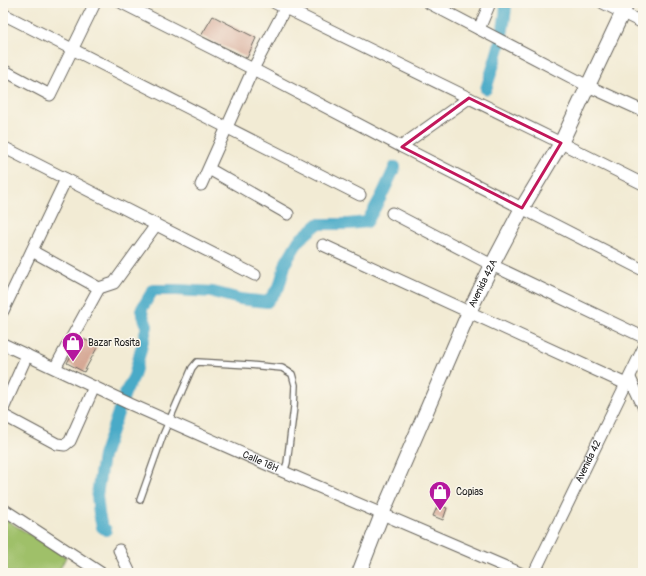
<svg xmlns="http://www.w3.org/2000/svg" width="646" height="576" viewBox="0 0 646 576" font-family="Pangolin,sans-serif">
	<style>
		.green { fill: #9fc069; stroke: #5e6e42 }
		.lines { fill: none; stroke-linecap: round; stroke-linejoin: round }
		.canal { stroke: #48aac7; stroke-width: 12 }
		.building { fill: #d6a895 }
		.service-casing { stroke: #67645c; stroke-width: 8 }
		.minor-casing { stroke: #67645c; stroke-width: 13 }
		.tertiary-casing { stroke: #67645c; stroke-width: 16 }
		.service { stroke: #fff; stroke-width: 5.5 }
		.minor { stroke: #fff; stroke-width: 11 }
		.tertiary { stroke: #fff; stroke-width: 14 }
		.marked { fill: none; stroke: #c2185b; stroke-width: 3; stroke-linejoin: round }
		.labels { text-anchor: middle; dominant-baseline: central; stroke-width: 3; stroke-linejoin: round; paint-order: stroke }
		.street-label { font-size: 10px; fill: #1c1c1c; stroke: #fbf7ec }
		.poi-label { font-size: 10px; fill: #1c1c1c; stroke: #fbf7ec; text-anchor: start }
	</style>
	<rect width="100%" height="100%" fill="#fbf7ec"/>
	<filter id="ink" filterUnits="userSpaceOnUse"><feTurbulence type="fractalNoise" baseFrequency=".025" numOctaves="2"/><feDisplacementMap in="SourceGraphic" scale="8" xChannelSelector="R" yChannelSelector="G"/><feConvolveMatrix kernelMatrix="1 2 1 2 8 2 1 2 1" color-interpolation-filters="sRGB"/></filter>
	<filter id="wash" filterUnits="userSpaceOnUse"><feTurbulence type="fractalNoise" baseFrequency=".012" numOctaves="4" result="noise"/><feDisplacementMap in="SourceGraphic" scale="16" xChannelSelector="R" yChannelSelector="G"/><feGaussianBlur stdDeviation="0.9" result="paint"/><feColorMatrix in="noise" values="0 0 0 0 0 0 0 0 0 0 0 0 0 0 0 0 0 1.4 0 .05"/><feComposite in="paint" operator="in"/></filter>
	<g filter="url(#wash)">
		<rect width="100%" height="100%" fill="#f2ebd4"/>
		<!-- green -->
		<polygon class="green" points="3,518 66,557 58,573 3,573"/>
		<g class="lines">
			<!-- canal -->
			<g class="canal">
				<path d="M486 89C495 61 505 33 506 3"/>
				<polyline points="106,530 102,527 99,514 97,495 103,456 125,393 134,376 147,326 141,310 153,290 177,290 213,292 240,299 267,302 279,287 286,262 299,240 318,224 348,224 367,222 381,197 395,167"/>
			</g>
		</g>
		<g id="blocks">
			<!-- building -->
			<g class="building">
				<polygon points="213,16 256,38 247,58 201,36"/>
				<polygon points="81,338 98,346 84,372 67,363"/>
				<polygon points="438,505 447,508 443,520 433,516"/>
			</g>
		</g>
	</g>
	<g filter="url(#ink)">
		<use href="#blocks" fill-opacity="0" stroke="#67645c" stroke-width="1"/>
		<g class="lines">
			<!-- service casing -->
			<g class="service-casing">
				<polyline id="service" points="140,500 163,435 192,368 197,362 249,365 282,368 292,374 295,385 294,407 287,463 284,472"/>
			</g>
			<!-- minor casing -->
			<g class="minor-casing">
				<g id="minor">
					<polyline points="122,3 253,69 402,147"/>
					<polyline points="275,3 561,143 643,184"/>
					<polyline points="429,3 588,86 643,111"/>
					<polyline points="603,3 643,23"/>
					<polyline points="3,14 360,195"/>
					<polyline points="479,29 490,3"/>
					<polyline points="3,70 50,95 95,3"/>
					<polyline points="469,98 407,142 402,147 643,270"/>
					<polyline points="3,147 255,275"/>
					<polyline points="209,169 288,214"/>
					<polyline points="201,185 253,69 288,3"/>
					<polyline points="392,213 492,265 643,337"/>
					<polyline points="323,245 626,384"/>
					<polyline points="32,251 99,288 55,368"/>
					<polyline points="99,288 114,283 156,225"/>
					<polyline points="3,311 66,179"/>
					<path id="s1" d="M3 344 130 404 284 472 520 573"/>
					<polyline points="630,378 643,406"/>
					<polyline points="3,409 27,355"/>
					<polyline points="3,415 57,444 65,445 70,441 94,387"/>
					<polyline points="3,509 101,573"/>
					<polyline points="119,550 130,573"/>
					<path id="s2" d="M534 573 643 349"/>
				</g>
			</g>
			<!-- tertiary casing -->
			<g class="tertiary-casing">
				<g id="tertiary">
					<path id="s3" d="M359 573 382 514 469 312 492 265 522 208 561 143 627 3"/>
				</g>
			</g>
			<!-- service -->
			<use href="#service" class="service"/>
			<!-- minor -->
			<use href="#minor" class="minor"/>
			<!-- tertiary -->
			<use href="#tertiary" class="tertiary"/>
		</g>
	</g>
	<!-- marked area -->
	<path class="marked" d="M469 98 561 143 522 208 402 147Z"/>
	<!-- icons -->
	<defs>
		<g id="shop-pin" transform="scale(1.15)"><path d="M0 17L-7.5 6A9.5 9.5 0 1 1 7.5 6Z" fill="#b5179e" stroke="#fbf7ec"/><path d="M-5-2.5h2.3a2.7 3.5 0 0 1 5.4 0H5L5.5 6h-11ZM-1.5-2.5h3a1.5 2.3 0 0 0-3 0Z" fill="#fff"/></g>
	</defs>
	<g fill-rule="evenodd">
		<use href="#shop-pin" x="73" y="343"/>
		<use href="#shop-pin" x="440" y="492"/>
	</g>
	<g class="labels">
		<!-- street labels -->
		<g class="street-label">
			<text stroke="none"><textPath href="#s3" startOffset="315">Avenida 42A</textPath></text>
			<text stroke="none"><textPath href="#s2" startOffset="124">Avenida 42</textPath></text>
			<text stroke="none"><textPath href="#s1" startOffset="283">Calle 18H</textPath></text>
		</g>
		<!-- poi labels -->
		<g class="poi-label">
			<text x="88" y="343">Bazar Rosita</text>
			<text x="456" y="492">Copias</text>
		</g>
	</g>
	<!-- margin -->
	<rect width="646" height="576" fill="none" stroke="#fbf7ec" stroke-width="16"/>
</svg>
